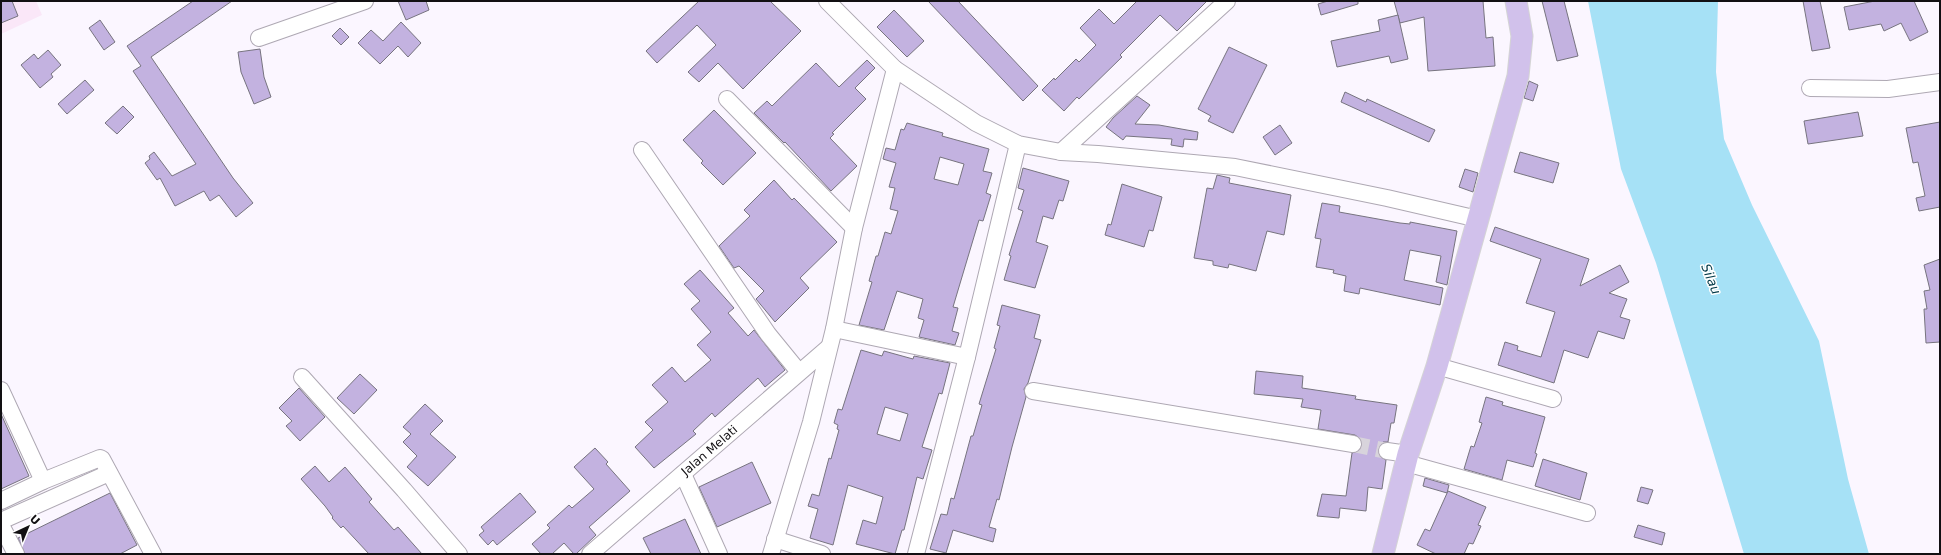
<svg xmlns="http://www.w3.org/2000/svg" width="1941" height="555" viewBox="0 0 1941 555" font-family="'DejaVu Sans',sans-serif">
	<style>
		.education { fill: #fae7f8 }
		.water { fill: #a6e1f6 }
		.building { fill: #c3b2e0; stroke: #77747f; fill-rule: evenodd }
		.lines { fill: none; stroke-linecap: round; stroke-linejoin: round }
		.minor-tunnel { stroke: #d8d4dc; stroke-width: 16; stroke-dasharray: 16 8; stroke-linecap: butt }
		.minor-casing { stroke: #aea8b3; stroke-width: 18 }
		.major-casing { stroke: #d4d4d5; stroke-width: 23 }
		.minor { stroke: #fff; stroke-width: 16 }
		.major { stroke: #d1c1eb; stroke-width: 21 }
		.labels { text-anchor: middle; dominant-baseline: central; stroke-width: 3; stroke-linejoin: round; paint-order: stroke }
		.street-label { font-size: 12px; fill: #121013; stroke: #fff }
		.water-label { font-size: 13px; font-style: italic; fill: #033a49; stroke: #fff }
	</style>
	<rect width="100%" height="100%" fill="#fbf6ff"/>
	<!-- education -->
	<polygon class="education" points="1,1 36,1 42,15 1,34"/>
	<!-- water -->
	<polygon class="water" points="1588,1 1718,1 1716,72 1724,139 1752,205 1819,341 1848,479 1869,554 1744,554 1656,263 1621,169"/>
	<!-- building -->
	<g class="building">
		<polygon points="1,1 12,1 18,16 1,23"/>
		<polygon points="193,1 232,1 151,57 233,178 253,203 236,217 219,195 210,201 204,191 175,206 160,178 157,180 145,163 150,159 149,156 154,152 172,176 196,164 133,71 141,66 127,46"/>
		<polygon points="398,1 426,1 429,10 406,20"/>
		<polygon points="699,1 770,1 801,31 743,89 718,63 699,82 688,72 716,45 697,25 657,63 646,51"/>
		<polygon points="928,1 958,1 1038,86 1023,101"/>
		<polygon points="1137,1 1207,1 1177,31 1160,15 1120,55 1122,57 1079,99 1077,97 1064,111 1042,90 1054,78 1055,80 1076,59 1079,62 1096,45 1080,28 1099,9 1114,24"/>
		<polygon points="1328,1 1358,1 1358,4 1321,15 1318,4"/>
		<polygon points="1394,1 1483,1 1486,38 1493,37 1495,66 1428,71 1424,17 1400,23"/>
		<polygon points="1542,1 1564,1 1578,56 1557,61"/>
		<polygon points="1803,1 1820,1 1830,48 1812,51"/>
		<polygon points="1875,1 1914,1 1928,32 1910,41 1901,23 1884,31 1881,24 1849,30 1844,7"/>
		<polygon points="894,10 924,41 907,57 877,27"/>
		<polygon points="1398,15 1408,59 1391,63 1389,56 1337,67 1331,41 1380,31 1378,20"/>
		<polygon points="100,20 115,42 104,50 89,28"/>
		<polygon points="401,22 421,43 408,57 398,46 380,64 358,43 371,30 383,41"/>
		<polygon points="340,28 349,37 341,45 332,36"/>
		<polygon points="1229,47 1267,65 1233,133 1208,121 1211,116 1198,109"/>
		<polygon points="260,49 264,77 271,97 254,104 241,72 238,52"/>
		<polygon points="48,50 61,65 51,74 53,77 40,88 21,65 34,54 38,59"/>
		<polygon points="867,60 875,68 855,88 866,99 832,133 834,134 830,138 857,166 831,191 785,142 784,143 754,113 767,101 772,106 816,63 839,87"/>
		<polygon points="85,80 94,90 67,114 58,104"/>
		<polygon points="1529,81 1538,85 1533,101 1524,98"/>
		<polygon points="1345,92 1366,102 1367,99 1435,130 1429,142 1341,102"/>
		<polygon points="1137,96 1150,105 1135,124 1159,125 1198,132 1197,140 1184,139 1183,147 1171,145 1172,139 1126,136 1123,140 1106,127 1113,118"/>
		<polygon points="123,106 134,117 117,134 105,123"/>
		<polygon points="714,110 756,153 723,185 701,163 703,161 683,140"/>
		<polygon points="1858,112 1863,136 1808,144 1804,121"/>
		<polygon points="1940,122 1940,207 1919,211 1916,198 1925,196 1918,162 1913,163 1906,128"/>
		<path d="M907 123 943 133 942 136 989 149 983 171 992 173 986 193 991 195 983 221 979 220 953 307 958 308 952 331 959 333 955 345 919 337 924 320 918 318 923 299 897 291 884 330 859 325 872 282 869 281 876 256H878L885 232 891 234 898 211 890 209 895 188 889 187 896 163 883 159 886 148 895 150 901 129 904 130ZM940 157 964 164 958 185 934 179Z"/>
		<polygon points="1280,125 1292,143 1275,155 1263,137"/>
		<polygon points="1520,152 1559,163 1553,183 1514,172"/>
		<polygon points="1023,168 1069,181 1063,201 1059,200 1053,219 1043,216 1036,242 1048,246 1035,288 1004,280 1011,256 1009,255 1023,211 1018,209 1024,190 1018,188"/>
		<polygon points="1465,169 1478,173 1473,192 1459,187"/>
		<polygon points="1217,175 1230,178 1229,183 1291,195 1284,235 1267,231 1256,271 1229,264 1228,268 1213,265 1213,261 1194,258 1207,188 1213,189"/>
		<polygon points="774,180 792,200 794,198 837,242 800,278 809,288 775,322 756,299 764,291 739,266 734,268 719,246 750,216 744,210"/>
		<polygon points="1122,184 1162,197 1153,231 1149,230 1144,247 1105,235 1108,224 1111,225"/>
		<polygon points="1322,203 1340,206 1339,212 1400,223 1410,224 1410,222 1457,231 1447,285 1436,282 1441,256 1410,250 1404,280 1443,288 1440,305 1360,288 1359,294 1344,291 1346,276 1333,273 1334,270 1316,267 1321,239 1315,238"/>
		<polygon points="1495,227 1589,259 1580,286 1620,265 1629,282 1609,293 1627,299 1620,317 1630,320 1624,339 1598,331 1588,358 1564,350 1554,383 1498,365 1505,342 1518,346 1517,350 1541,357 1555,312 1526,303 1541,259 1490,241"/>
		<polygon points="1940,259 1940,342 1926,343 1924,309 1927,309 1924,291 1930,290 1924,265"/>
		<polygon points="700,270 734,308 728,313 748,336 754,330 785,370 765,387 758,378 715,417 712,413 693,431 696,434 654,468 635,447 653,430 645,422 668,402 652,385 672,367 685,382 711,360 697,345 711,332 691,309 700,301 684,284"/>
		<polygon points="1002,305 1040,315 1034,338 1041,340 1028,383 1024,389 1026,397 1012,447 999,500 997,499 989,527 996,529 993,542 953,530 946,553 930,549 941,514 947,515 951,498 954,499 971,436 973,436 982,405 979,404 996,349 994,348 1000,326 997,325"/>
		<path d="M861 350 882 356 884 351 913 359 914 356 950 363 942 394 939 393 922 447 932 450 923 479 917 477 904 530H902L895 554 856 544 863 520 876 524 883 497 848 485 833 545 810 538 818 509 808 506 812 494 819 496 829 458 831 459 839 430 837 429 838 425 834 423 838 409 842 410ZM885 407 908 414 900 441 877 434Z"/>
		<polygon points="1256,371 1303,376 1302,388 1356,396 1355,399 1397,405 1394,423 1391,423 1388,442 1383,442 1378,449 1378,455 1386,460 1382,489 1368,487 1366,511 1340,508 1339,518 1317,516 1322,494 1346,496 1352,453 1361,450 1362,440 1355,435 1318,429 1321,410 1301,407 1303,399 1254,394"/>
		<polygon points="360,374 377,390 354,414 337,398"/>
		<polygon points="299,388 325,417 300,441 286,426 292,421 279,408"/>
		<polygon points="1486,397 1503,402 1502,405 1545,417 1535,453 1537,454 1533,467 1507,460 1502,480 1464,469 1471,446 1474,447 1482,423 1479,422"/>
		<polygon points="425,404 443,421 430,434 456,457 428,486 407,467 417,456 403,442 411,434 403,427"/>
		<polygon points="1,414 29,476 1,489"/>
		<polygon points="595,448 608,462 606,464 630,491 589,527 596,535 576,554 574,554 564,543 552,554 541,554 532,544 550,528 547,525 569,505 572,508 594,489 574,467"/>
		<polygon points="1543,459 1587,473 1580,500 1535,486"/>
		<polygon points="752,462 771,503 717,527 699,487"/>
		<polygon points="315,466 329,482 345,467 372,499 369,502 394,530 398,527 422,554 369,554 343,526 341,528 332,518 333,517 325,506 301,479"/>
		<polygon points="1425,478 1449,485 1447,493 1423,486"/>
		<polygon points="1641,487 1653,490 1648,504 1637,501"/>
		<polygon points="1448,491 1486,507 1478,525 1481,526 1473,544 1469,543 1464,554 1436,554 1417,545 1425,529 1430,531"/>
		<polygon points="110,493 137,545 120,554 25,554 18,538"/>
		<polygon points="520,493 536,512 497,545 493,540 488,545 479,535 484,531 481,527"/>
		<polygon points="685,519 701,554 651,554 643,538"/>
		<polygon points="1638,525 1665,533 1662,545 1634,537"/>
	</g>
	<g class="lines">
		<!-- minor-tunnel -->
		<polyline class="minor-tunnel" points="1353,444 1387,451"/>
		<!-- minor casing -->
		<g class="minor-casing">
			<g id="minor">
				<polyline points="827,1 895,69 976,123 1018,144 1061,152 1098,154 1235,167 1387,198 1478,219"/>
				<polyline points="259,38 365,1"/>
				<polyline points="1810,88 1888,89 1940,82"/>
				<polyline points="727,99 854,228"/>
				<polyline points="642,150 768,334 799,372"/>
				<polyline points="1061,152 1227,1"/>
				<polyline points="834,329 967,357"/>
				<polyline points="1437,366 1553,399"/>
				<polyline points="302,377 404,490 459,554"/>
				<polyline points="1,390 43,481"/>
				<polyline points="1033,391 1353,444"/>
				<polyline points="1387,451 1408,454"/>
				<polyline points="1406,463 1587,513"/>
				<polyline points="683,474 719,554"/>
				<polyline points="1,501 43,481 100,458 102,459 153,554"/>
				<polyline points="1,521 109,473"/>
				<polyline points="1,525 16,554"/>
				<polyline points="775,539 822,554"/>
				<path id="s1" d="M590 554 829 347"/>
				<polyline points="771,554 811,422 834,329 854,228 895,69"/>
				<polyline points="916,554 967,357 1018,144"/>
			</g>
		</g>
		<!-- major casing -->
		<g class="major-casing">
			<polyline id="major" points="1383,554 1408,454 1437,366 1518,76 1522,36 1516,1"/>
		</g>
		<!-- minor -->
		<use href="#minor" class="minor"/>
		<!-- major -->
		<use href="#major" class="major"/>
	</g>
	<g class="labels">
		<!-- street labels -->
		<g class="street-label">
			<text stroke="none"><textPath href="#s1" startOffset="158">Jalan Melati</textPath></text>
		</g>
		<!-- water labels -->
		<g class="water-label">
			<text transform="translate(1711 279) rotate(68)">Silau</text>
		</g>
	</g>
	<!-- border -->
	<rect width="1941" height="555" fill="none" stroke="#121013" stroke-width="4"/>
	<!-- north arrow -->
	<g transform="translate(28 527) rotate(44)" stroke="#ffffff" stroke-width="3" paint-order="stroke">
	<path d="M0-3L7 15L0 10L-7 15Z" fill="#121013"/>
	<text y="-6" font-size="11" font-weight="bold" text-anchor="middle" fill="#121013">U</text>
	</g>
</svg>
